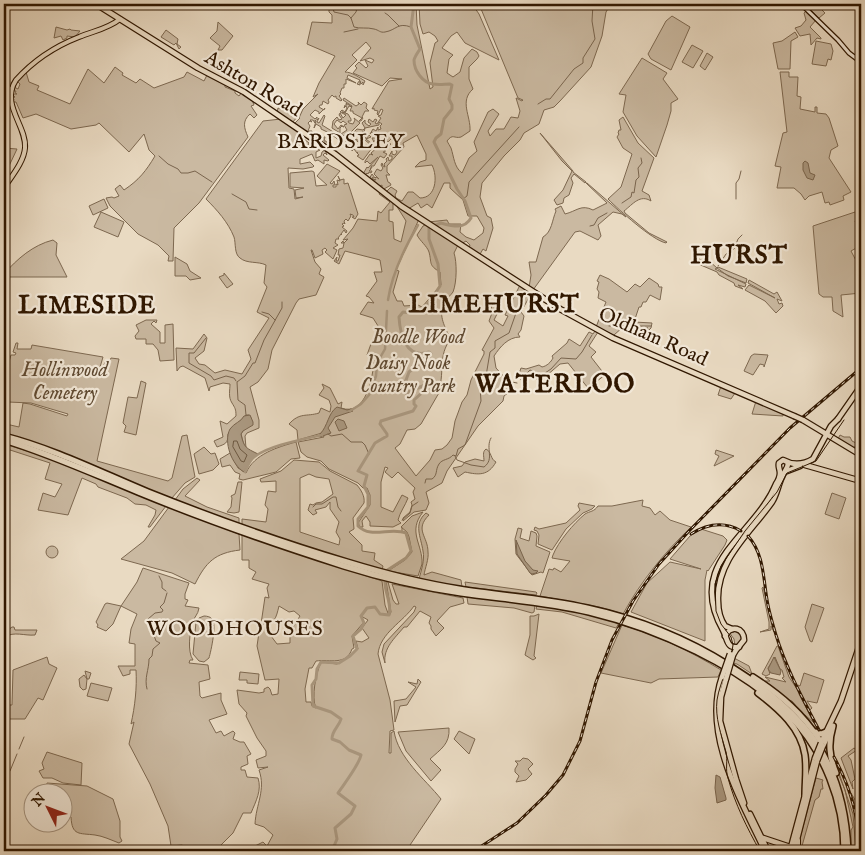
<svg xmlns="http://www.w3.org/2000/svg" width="865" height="855" viewBox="0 0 865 855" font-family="'IM FELL English',serif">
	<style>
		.green { fill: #cab9a1; stroke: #7d6850; fill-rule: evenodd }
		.water { fill: #aa9880; stroke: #79644d }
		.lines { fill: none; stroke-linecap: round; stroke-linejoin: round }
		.shore { stroke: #6d5840; stroke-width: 1 }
		.stream { stroke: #79644d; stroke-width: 1 }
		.canal { stroke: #aa9880; stroke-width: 2.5 }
		.river { stroke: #aa9880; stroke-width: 3 }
		.secondary-casing { stroke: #301700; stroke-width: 5.5 }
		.primary-casing { stroke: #301700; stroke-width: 6 }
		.trunk-casing { stroke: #301700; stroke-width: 7 }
		.motorway-casing { stroke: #301700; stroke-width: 8 }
		.secondary { stroke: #f1e7d7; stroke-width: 3 }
		.primary { stroke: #e9dac2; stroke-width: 4 }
		.trunk { stroke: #e9dac2; stroke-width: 4.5 }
		.motorway { stroke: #e9dac2; stroke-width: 5 }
		.tram { stroke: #301700; stroke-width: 1 }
		.rail-casing { stroke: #301700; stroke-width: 3 }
		.rail { stroke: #f1e7d7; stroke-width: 1; stroke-dasharray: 4; stroke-linecap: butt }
		.trunk-bridge-casing { stroke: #301700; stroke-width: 7; stroke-linecap: butt }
		.trunk-bridge { stroke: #e9dac2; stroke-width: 4.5 }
		.labels { text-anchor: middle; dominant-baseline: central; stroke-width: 4.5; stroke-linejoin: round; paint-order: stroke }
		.street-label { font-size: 20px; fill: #301700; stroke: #f1e7d7 }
		.park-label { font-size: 20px; font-style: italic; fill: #5e4830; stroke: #f1e7d7 }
		.quarter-label { font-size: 22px; letter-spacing: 1px; fill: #301700; stroke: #f1e7d7 }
		.district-label { font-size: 25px; font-weight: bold; letter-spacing: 1px; fill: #301700; stroke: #f1e7d7 }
	</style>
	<rect width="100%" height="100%" fill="#e9dac2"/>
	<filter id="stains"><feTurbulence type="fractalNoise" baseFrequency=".004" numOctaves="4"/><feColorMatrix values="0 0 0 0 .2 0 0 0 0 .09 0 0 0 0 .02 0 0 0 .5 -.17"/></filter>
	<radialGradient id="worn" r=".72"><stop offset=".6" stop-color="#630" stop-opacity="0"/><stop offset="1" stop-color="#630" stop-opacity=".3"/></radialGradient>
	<!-- green -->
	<g class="green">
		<path d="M329 4C337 4 346 7 353 6L354 4H416L417 25 430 89 433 87 430 63 435 43 438 41 435 36 429 32 423 34 420 24 419 4H451L452 8 459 4H472L479 14 499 60 465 43 457 32 451 36 442 48 453 55 449 59 447 73 453 77 460 72 464 58 472 49 477 52 479 56 477 59 469 67V79L473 89C459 101 471 116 470 131L461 137C454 139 453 133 447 141 448 143 450 146 451 148 454 157 454 167 462 173L469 158 477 151 474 142 488 112 493 109 499 114 488 131 490 136 496 129H504L511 117 518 118 520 111 516 98 522 101 523 100 518 98 479 4H611L606 12 602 36 591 67 560 101 554 107 544 110 539 124 524 133 520 140 504 156 482 183 480 197 487 216 491 218 493 228 486 251 483 249 479 256 469 248 470 245 466 241 461 244 428 222 447 220 449 224H461L460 232 466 237 474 240 483 233 484 228 477 216H468L463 200 450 188V183H444L432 208 427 204 421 208 418 203 408 209 385 193 391 187 397 191 395 195 396 198 402 201 408 192H413L420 198C436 198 438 177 432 165L415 167 420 162 426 160V154L417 135 403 143 404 147 387 166V172L390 175H386L388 182 390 183 391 185 384 189 382 188V185L378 187 373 183 376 179 373 180V177L371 181 369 179 372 174 375 178 376 177 379 179 374 174 377 169 381 171 383 168 381 165 382 163 383 166 385 167 384 164 387 161 386 159 388 157 389 161 392 159V156H389L392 151V154L395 155 397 152 395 149 400 147 396 146 398 140H392L393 137 388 142 385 139 383 143 382 142 387 136 383 132 380 135V134H374L372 132 370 134 373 129 376 131 378 127V130L381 129 380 126 382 124 379 122V125L365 128 364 132 363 131 361 136H365L366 139 369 135 371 137 366 139 371 143 374 142 372 138H377L371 145 365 140 362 144 355 140 356 139 362 143 363 141 358 133 355 134 353 137 351 135 357 129 363 130 365 128 362 123 365 120V123L369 126 371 124 368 122 369 119 373 122 375 119 377 120 375 123 377 124 381 118 378 116 381 115 383 110 381 109 378 115 377 114 378 111 374 110V108L372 109 373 107 389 81 402 79 390 78 382 86 353 73 357 68 355 66 359 62 366 68 368 66 365 60 372 63 374 60 370 58 360 61 371 48 366 42 352 55 357 60 345 72C352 72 360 78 365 81L363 85V82L361 84 360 81V85L357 84 360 80 348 75 347 78 356 83 346 79V84H344V88H342L340 93 341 94 339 96 342 100 341 101 336 98V96L334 97 332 95 328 100 329 102 328 104 323 101 322 105H320L319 107 324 110 325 108 319 114V112L315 110 310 115 315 119 317 117V120L319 118 317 122 319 123 324 115 325 116 322 125 343 138 341 143 338 144 340 141C334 136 328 132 321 129V127L316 124 314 128 316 121 315 120V123L313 120H310L312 122 310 121 308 123 310 126 308 131H312V134L315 132 314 135 316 136 319 134 322 135 320 138 322 140 324 137H325L324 141H326L327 143 331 145 329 147 295 125V123L300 118H299L303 109 318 94 313 97 319 83 335 56 307 44 312 22 332 23V15L329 12Z"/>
		<polygon points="805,4 824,4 820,8 825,13 819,18"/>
		<polygon points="806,11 816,20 810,27 821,38 821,39 817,38 811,45 810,34 800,36 795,28 801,26 806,20 804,13"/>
		<polygon points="672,16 690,27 671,70 651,59 648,54 666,21"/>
		<polygon points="218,22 233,36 222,50 218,50 220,46 210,38 217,31"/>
		<polygon points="56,27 67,30 70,29 71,30 80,31 75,37 67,36 67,38 63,40 61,36 54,38"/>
		<polygon points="166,30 178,39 177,44 181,47 179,49 176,43 174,45 161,37"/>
		<polygon points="795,32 798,37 791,41 790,69 778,69 773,43 782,41"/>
		<polygon points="816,41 831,44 833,51 831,60 828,59 826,66 812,64"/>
		<polygon points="692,45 703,51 693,68 682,62"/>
		<polygon points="707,53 713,57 705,70 700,66"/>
		<polygon points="642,58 667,73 663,79 678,99 671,103 671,111 667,125 656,157 637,136 623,112 626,95 619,94"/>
		<path d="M115 67 123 73 122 75 136 83 140 79 154 88 184 77 187 72 204 81 207 75 225 84V87L235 91V93L239 96 242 92 252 100 254 105 251 106 257 115 254 118 250 114C242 121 244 128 248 137L199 203 174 228 173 261H168L169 256 158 245 138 234 110 206 106 198 112 197 114 198 119 196 115 189 120 185 124 190C139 180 146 171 155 156L149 150 144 134 129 152 99 123 96 125 71 129 36 114 23 118 16 102H13L14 99H12L13 96V98L15 97 12 94H17L15 93 16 91H13L14 87 18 89 20 84 17 81 26 72 29 82 39 86 37 90 70 104 88 69 104 83Z"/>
		<polygon points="780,72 789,72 789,77 798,77 797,96 801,97 800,109 815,112 815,107 817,107 817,113 826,114 829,118 838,146 831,150 829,158 851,192 843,196 844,200 830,205 829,202 825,203 822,192 809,196 805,200 801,194 794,188 777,188 781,167 775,166 783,133 787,132"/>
		<polygon points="344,98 356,106 359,104 358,102 361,105 364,102 367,104 366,108 369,111 365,111 362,117 363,118 361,121 359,121 362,118 353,113 353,111 350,111 352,106 343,100"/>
		<polygon points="346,103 352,107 349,106 345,113 342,112 348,114 351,119 351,121 348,121 349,123 353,124 355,120 354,118 360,123 346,137 341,134 347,130 344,125 347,124 343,121 341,123 337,120 334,124 338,129 341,125 344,127 342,126 340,128 340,133 332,128 333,121 337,117 339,120 342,119 339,115 340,113 343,118 346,115 340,112 342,110 345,112 347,108 346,106 344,108 345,105 347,105"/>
		<polygon points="278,108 298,116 292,123 277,113"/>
		<path d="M623 117 638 143 654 158 642 191 649 195 651 201C640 194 633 204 624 211L625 213 649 233 667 242 666 243C652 240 619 210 608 199L621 187 632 154 623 148 617 137 619 134 618 133 619 130H621L619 120Z"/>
		<path d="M281 119 300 132 297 137 299 135 309 143 308 145 320 150 316 152V158L321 156 322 152 325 150 327 155 325 153 323 155 329 160 328 161 324 160V164L318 160 315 161 312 154 300 159V164L310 162 314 166 313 167 303 169 288 168 289 188 294 189 295 199 303 197 296 198 295 190 304 188 290 187V173L312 171 314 172 316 186 327 185 317 176 327 164 340 171 330 183 332 184 334 181 335 185H333V187H336V184L338 185 337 180 340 181 338 176 340 180 344 179V184L348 183 358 214 355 219 352 217H354L353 215 350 214 351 216 348 221 346 219 344 221 345 224 344 223 342 224 344 226 342 227 347 231 346 233 344 230 341 234 342 235 341 234 338 238 339 239H336L335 243 338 245 333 248 337 250 333 259 325 252 327 250 325 248 322 250 323 254 315 258 312 250H311L315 262 321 269 319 274 324 277 316 295 299 299 296 303 272 350 268 369 258 382 250 387 259 420V428L247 433 245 436 246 448 244 446 241 434 251 418 249 415H246L228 434C228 444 225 444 217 447L214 441 223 437 220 421 227 424 236 416C236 409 235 408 232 403 228 397 230 390 230 384L223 383 210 387 209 391 205 378 183 366 180 367 177 371 176 348 193 349 204 334 207 338 204 351 195 358 199 364 205 365 215 373 225 370 242 374 251 359 248 350 269 318 257 312 267 287 264 283 266 265C258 261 247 264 240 258 234 254 236 243 234 237 228 222 217 210 206 199L263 121Z"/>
		<polygon points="540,133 573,171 573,172 586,182 585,183 574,174 571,178 573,183 569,195 564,198 563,203 557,205 554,200 563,190 572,171 562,161"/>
		<polygon points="351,137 360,149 366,145 372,148 363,160 357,156 359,155 357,153 358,152 357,153 354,149 352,151 350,147 349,150 348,149 349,146 346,148 343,145 346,141 348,142"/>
		<polygon points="385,143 391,144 385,149 385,152 383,152 387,154 384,158 380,156 374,166 371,166 372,168 370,168 371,169 369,171 372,171 371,173 369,172 368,174 367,173 365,175 363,174 367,167 368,168 378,157 370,164 367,161 365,163 365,161 370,154 373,155 371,153 379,146 380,149"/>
		<polygon points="4,148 17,149 9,166 4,161"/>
		<path d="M586 183H587L626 217 622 214 613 212 598 225 601 236 598 240 580 231 575 232 533 290 529 288 531 275 529 262H536L543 237C552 232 552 220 556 211L555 209 561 206 565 214C577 211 581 204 593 210L607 203Z"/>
		<path d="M380 192 393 202V210H389V221L393 222 394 239 401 242 406 221 396 205 419 219 396 270 399 271 393 292 397 301H402L404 306 418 305 422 307 441 285 440 272C428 265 432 263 429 252 427 246 420 241 417 235L423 226 427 224 458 245 454 253C457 262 457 282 453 292 451 295 447 298 445 301 438 312 443 323 448 334L454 336C437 351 445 371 439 390L440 391 421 424 415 429 407 430 400 444 395 448 416 476 430 460 435 450 442 449 447 445 452 438 455 421 462 402 467 395 471 380 484 354V351L482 350 494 328 489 321 492 313 491 303 494 301 500 304 495 312 497 314 494 320 503 326 508 316 505 315 520 285 532 292 521 312 524 316 521 330 518 334 520 337C508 337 500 347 494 356L496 368 508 381 507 387 509 392 504 396 503 401 478 426 447 471 442 483 426 492 429 503 426 510 414 512 403 521V518L410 512 412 505 411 502 415 499 413 492 415 488 398 472 392 478 385 472 388 468 385 467 381 482V507L393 512 402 495 408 498C405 506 400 512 398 520L401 523 393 527 370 526V522L366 516 362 521 363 527H360L358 523 370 505V495L367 488H363L358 483 329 469 321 461 307 457 301 452 298 442 324 437 322 433 298 440 297 430 289 424C300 412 306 417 319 413L321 408 330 412 331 406 329 400 319 395 324 388 322 384 330 388 338 404 342 402 341 408C366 417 373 377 374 360L367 355 372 341 378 342 380 329 373 318 360 314 368 302 374 303 369 297 366 296 377 281 374 272H382L380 260 345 251 339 264 334 261 337 257 336 261H338L340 255H338L339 249 343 248 344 243H341L343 241 344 243 348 239 343 240 353 228 358 219 377 221 378 211 381 213 390 202 379 194Z"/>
		<polygon points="104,199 108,208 93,215 89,206"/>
		<polygon points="861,210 861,218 855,221 861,235 860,242 857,245 858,247 851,251 861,270 861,293 841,295 843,317 833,311 832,297 823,297 819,294 813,226"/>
		<polygon points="101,212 124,222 118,237 94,227"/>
		<path d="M53 240 57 243 56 255 67 277H4V274C17 259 33 245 53 240Z"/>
		<polygon points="175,257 187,264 190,271 201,278 190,280 186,276 175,276"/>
		<polygon points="697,258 709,264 708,260 717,268 718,267 747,279 746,283 728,276 717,268 715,269 746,284 745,287 738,285 743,289 735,286 734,283 719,275 717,272 696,263 696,261 707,265 697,260"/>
		<polygon points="224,273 233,284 227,288 219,277 224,275"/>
		<polygon points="600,275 609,279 627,292 635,284 640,287 649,278 658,284 659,287 662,287 660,300 650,295 646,302 643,302 641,307 639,307 634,322 652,323 651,328 643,336 638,334 640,329 648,328 640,328 638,330 629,327 623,327 614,335 596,327 606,302 598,298 599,292 597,289 599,282 597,281"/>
		<polygon points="749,280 774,294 777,292 782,301 777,299 779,304 782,303 783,306 776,313 765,301 745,290 749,285 775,298 748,283"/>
		<polygon points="146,320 157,320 156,323 154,321 151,324 160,332 160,343 165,343 165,325 173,324 174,360 160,361 158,350 153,344 146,344 146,339 136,339 135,336 139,331 136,325"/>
		<path d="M595 331 598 332 589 346 596 352 591 357 605 375 588 388 568 363 560 364 539 382 533 375 527 379 523 378 522 382 519 374 521 368 526 369 539 365 542 367C547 366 551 362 553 358L552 356 567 343 569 339 580 346 589 332 593 334Z"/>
		<polygon points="16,343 18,343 17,349 31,349 32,345 103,357 98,374 100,375 105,362 109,362 111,358 119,359 97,461 168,481 172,478 182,436 187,435 195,477 185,483 171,499 36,443 4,433 4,426 6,424 19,427 23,403 30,404 67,416 68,414 31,403 8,402 8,365 11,355 15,355 16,353 13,352"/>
		<polygon points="754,354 768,355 764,367 764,365 760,364 753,375 744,371 751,356"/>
		<polygon points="141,381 146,383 136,435 124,432 126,426 123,423 128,397 137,398"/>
		<polygon points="721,386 735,393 731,399 718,395"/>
		<polygon points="756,401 783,413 783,416 752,414"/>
		<polygon points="840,435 844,437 850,437 852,441 856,443 857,445 853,448 838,439"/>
		<path d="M296 442 300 458 291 459 276 472 243 480 239 479 240 474 235 472 230 465 222 467 220 459 230 453 238 468 246 473C254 454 278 447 296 442Z"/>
		<polygon points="4,444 44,456 166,506 150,527 148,527 155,515 156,510 146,505 135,504 127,498 98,487 96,484 82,478 68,515 38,510 43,493 55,497 62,484 45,479 50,463 4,448"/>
		<polygon points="204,447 211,454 215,453 219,464 213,470 199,474 194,454"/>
		<path d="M486 449C492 452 490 459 496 462 488 476 479 475 465 472L458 477 453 468 462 466 465 462 475 459 484 461C484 456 482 452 486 449Z"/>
		<polygon points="716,450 734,456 714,466 719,456 715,454"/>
		<path d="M294 460 319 462 330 471 357 485C361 490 365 496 364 503L353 518 354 529 349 532 362 545V551L375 553 374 560 383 566 382 570 341 558 242 525V519L266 522 268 509 265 505 268 491 276 492V481L261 482 260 479 281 471ZM309 474 316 477 329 479 333 494 322 502 316 503 313 505 310 504 308 510 313 515 317 513 315 510 326 507 330 502V509L339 522 336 532 340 539 339 545 300 532V478Z"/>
		<polygon points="197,478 200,480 185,496 207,507 239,518 239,524 175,500 183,489"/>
		<polygon points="238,482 242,482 239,512 234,513 227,512 231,507 232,498 231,496 235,494"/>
		<polygon points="832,493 846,498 839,519 825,514"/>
		<path d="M643 500 642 506 650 508 655 515 660 511 670 520 691 527C664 553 641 581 623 614L599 607 540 596 549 569 553 570 554 568 561 572 570 561 552 558 553 555C558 542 574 523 585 514 590 511 594 512 598 506H612Z"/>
		<polygon points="579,503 595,506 592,509 583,513 566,529 552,550 538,544 539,535 537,531 534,530 535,527 539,529 566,523 580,510 578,506"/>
		<path d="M169 507 239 534 240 550C215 553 206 562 195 584L172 573 121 559 144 541Z"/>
		<path d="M423 512C407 532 423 544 422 564 421 568 419 572 418 576L388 571 405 560 412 552 409 537 407 532 401 527 412 516Z"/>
		<path d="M426 513 429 515C414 530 428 536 428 552 429 559 425 568 424 575L432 572 461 580 462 587 419 579C421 571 425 560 423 551 421 537 413 524 426 513Z"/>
		<polygon points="518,528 522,529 520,538 529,541 531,531 536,533 537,536 536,546 550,552 543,573 541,572 532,575 516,554 515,539"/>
		<polygon points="701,529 723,536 727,540 725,545 708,571 707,570 705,580 705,641 631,612 647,583 670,562 701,569 670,559 690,536"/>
		<path d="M242 535 382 581 385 605 389 616 391 612 386 581 388 582 393 600 396 604H399L392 584 463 598 464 603 450 607 437 621 444 628 436 636 431 629V626L429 623 431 617 420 611 407 627H404C395 638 383 648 385 663L382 652 384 644 414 612 416 607 414 606C403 622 380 633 378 654L390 700 394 730 390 731 389 753H391V733L394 731C398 758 425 779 441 799L406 851H273L271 849 272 851H255L253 847 263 842 267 846 273 835 264 827 255 824C256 804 266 790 259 770L268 767 258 768 256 760 266 756V751L257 738 246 716 247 713 239 704 237 690 259 693 264 692V689L268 687 270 689 272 695 278 694 279 679 265 680 257 646 260 626 265 628 277 644 290 643V632L300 616 294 611 289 612 279 606C276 618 275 625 261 624L265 597 269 598 267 588 269 584 252 579 256 572 249 568V560H242ZM361 616 368 620 362 628 369 638 362 642 356 641 358 649 351 656 337 664 321 662C316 673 311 697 316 708L312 706 311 702H306L305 689 309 668H312L316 661C330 659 346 666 352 649L354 648 352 636 364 622Z"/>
		<circle cx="52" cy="552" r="6"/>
		<path d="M143 568 189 583 185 594V599L188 600 185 606 199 608C198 615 194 617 192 623 190 633 187 651 193 660H190L189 663 208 665 210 679 199 682 200 696 202 698 221 693V700L227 714 209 720 216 733 221 731 224 736 233 731 235 733 233 739 240 742H244L251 754 247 756 248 764 241 767V770H245L247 777 258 778C262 790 256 801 251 813H243L233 833 219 847 218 851H186L185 847 182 845 171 846 168 826 150 784 129 744 134 722 131 724C135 706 137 688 136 670H130V674L123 676 118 666H135V644L129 643 131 629 137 614 121 606 113 624 106 631 97 627 98 625 96 622 105 604 107 603 121 606 137 582Z"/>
		<polygon points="465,582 536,592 537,593 536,595 466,587"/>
		<polygon points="763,587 774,632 771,626 771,630 760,632 769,629 769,622 762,588"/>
		<polygon points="467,597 535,605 534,612 532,613 514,608 468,604"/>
		<polygon points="812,604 824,608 812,642 810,641 805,627"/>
		<polygon points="537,605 586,614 619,623 616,628 562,612 536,609"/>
		<polygon points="539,614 534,656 536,658 533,660 525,655 530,635 530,616 534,616"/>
		<path d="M204 616C207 616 211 617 212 619 217 624 211 651 209 658L204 662 199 661 193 654 196 622 199 618Z"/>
		<path d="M622 625C657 635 690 651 721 670L718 677 659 679 651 683 601 673Z"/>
		<path d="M12 627H14L15 630H37L35 635C24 636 15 631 4 637V633Z"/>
		<polygon points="738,630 743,639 739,644 735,646 734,639 729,632"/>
		<polygon points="777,646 778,646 789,677 797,689 798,685 800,686 804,673 824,680 817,703 807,701 812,708 810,710 800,692 799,694 814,723 805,715 803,715 792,701 787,700 765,681 770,681 765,677 786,682 782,678 784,677 782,670 780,669 775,657 768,668 770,674 766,676 762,674"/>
		<polygon points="47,657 49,664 57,668 43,700 38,698 25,719 7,719 7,705 12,705 13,670"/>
		<polygon points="734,658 749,666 752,674 737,664 732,663"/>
		<polygon points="85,671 91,673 89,679 87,679 86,689 83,690 80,687 79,679 84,675 87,679"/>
		<polygon points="240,672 259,674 258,684 247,683 247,680 239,680"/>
		<polygon points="418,679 421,682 407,705 400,706 395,722 394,701 406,699 416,687 408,682 417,684"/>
		<polygon points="91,683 112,688 108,701 87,696"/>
		<path d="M449 728C450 744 441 749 430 759L441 770 431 781 406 751 398 732Z"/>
		<polygon points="459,731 475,739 469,754 454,739"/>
		<polygon points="854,748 857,750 848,756 851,760 855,779 852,782 853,789 841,758"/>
		<polygon points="47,752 82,763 81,785 63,783 52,778 43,778 39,771 44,769 42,763"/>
		<polygon points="523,758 528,759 533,764 528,769 532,774 526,780 516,782 519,776 515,772 515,769 518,764 515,761 520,761"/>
		<polygon points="838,770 853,814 856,851 851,851 851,830 853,827 845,790 837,771"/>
		<polygon points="816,778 823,780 822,782 823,789 821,789 819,797 815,800 802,846 816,851 800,847 799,842"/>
		<path d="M47 783 87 786 113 799 120 821V837L122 841 119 843C111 840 103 836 95 835 79 833 72 836 71 817L63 816 62 792H46Z"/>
		<polygon points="851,793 861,810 860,837 857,811"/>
		<polygon points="694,848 711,849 711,851 629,851 629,849"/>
	</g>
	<!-- water -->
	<g class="water">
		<polygon points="805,161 808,163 810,173 815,175 813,180 807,178 803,170 803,163"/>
		<path d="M337 407 347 410 351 409 353 411 335 417 328 428 331 433 320 437V434C328 426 328 413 337 407Z"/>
		<path d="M250 415 253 422V425L243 431 241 434C244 448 246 448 258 454L252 459 244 472C232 465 223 442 230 429 234 423 241 422 244 416Z"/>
		<polygon points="338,419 344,421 347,428 339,431 335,422"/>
		<polygon points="516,540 525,561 533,570 538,571 536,573 532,574 530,573 517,554"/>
		<polygon points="774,657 781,671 780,675 771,673 768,669"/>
		<polygon points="716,775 720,777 726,798 726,800 717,803 715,788"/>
	</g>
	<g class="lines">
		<!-- shore -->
		<polygon class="shore" points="234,441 237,441 240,449 247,455 244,462 241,461 233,447"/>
		<!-- stream -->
		<g class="stream">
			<path d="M332 5 334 12 348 15 351 18 354 27C360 29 367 27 374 29 379 30 380 33 385 32 397 30 397 22 411 27"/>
			<polyline points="385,13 388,15 399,26"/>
			<polyline points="351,18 356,12 358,4"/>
			<polyline points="344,32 358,29"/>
			<polyline points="538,104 546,99 550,99 574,69 583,63 583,58 595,39 592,21 593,4"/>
			<polyline points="159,156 168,164 178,169 181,173 188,173 195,171 212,182"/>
			<polyline points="232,194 246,202 249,209 257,210"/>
			<polyline points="463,199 467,196 469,182 519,127"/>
			<polyline points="736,199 736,183 739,179 741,171"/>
			<polyline points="622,203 631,197 632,192 634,193 636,180 639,177 638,168 642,163 641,158"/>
			<polyline points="590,226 594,225 598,218 607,213"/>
			<polyline points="718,266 726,254 734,249 738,239 742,235"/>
			<polyline points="262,312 269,314 275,320"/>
			<polyline points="609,326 651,326"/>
			<polyline points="206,338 194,353 189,353 189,363 211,376 214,380 226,376 234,378 236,381"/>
			<polyline points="521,379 530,370 542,375 551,369 561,358 576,359 582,352 592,335"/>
			<polyline points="512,382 517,383"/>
			<polyline points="246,415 245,405 238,400 237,382 245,376 253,363 255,363 264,340 282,308 282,302"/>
			<polyline points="328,434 331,436 342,434 351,442 362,442 365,445 369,454"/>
			<path d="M455 456 457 460 471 465 484 467C495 459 485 448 491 438"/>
			<path d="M425 483 426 479H432C438 475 435 470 439 464 442 459 449 460 453 455L456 456 458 449 465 445 481 401 480 387 486 376 490 352 495 348V341L509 333 516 313 524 293"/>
			<polyline points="313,507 316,504 322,504 333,497 336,497 338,507 341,511"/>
			<polyline points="402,520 410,513 412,506 418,502"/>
			<polyline points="402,528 402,531"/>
			<polyline points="159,576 162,582 162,588 166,591"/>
			<path d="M147 689C144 678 149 670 149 659L152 656 153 649 160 643 156 641 148 619 155 613 162 612 163 610 160 607 164 603 167 593"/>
			<polyline points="19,749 24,737"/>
			<polyline points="10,771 17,754"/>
		</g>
		<!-- canal -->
		<g class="canal">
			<path d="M388 300C392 273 405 247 418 225"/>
			<polyline points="350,411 361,404 369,395 376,376 377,363 385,349 387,311"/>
			<path d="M245 472C247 467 249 462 253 458 266 446 304 439 322 435"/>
		</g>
		<!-- river -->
		<path class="river" d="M332 851 337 839 335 828 351 814 355 806 338 793C344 784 359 765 361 755L349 750 340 742 332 739C332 730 339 727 341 719L331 712 313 706 312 685 316 679 317 669 321 662 339 663 350 656 357 649 353 636 361 629 364 623 361 616 367 608 375 607 380 614 389 615C392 604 385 593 385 583 384 579 386 574 386 571L406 558 411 551 406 533C390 527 371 539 358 526V519L368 507V494L364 486 367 475 358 471 375 443 387 436V434L380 424 381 421 413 411 416 406 414 404V400L426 389 425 385 406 393 403 388 409 372 431 354 429 352C406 360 400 334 399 317L403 312C426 316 428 303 440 286L438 264 429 239V228L441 223C452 226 464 230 471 218L465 201 457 189 434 142 436 138 441 134 444 119 452 109V105L449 99 452 85 450 84C445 84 439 85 433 84 423 83 414 71 414 60 415 56 418 52 420 49L411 27 414 4"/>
		<!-- secondary casing -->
		<g class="secondary-casing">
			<g id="secondary">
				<polyline points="801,4 838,40 849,53 861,62"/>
				<polyline points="4,88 12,89"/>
			</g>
		</g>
		<!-- primary casing -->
		<g class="primary-casing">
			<g id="primary">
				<path d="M4 188C11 177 24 162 25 148 27 126 0 104 16 80 33 61 56 46 79 37 93 31 108 29 120 19"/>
				<polyline points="798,840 798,846 801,850"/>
			</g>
		</g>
		<!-- trunk casing -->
		<g class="trunk-casing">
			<g id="trunk">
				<polyline points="96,4 198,68 244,92 335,154 401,206 560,309 613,338 794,416"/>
				<polyline points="838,419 861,386"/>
				<polyline points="803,420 861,455"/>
				<polyline points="805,465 861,481"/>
				<polyline points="787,471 800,466"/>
				<path d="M732 629 725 626C720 619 718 610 718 601 716 560 751 532 772 502 777 494 778 485 782 477 784 471 788 469 788 463"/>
				<path d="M725 636C731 624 744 628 744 640L736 650 733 655"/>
				<path d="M739 647C726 649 728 639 723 630 685 562 754 537 776 484 778 481 780 477 780 473 780 469 778 467 779 463L783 460C792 465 803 465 813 459L831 426 838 419"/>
				<path d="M722 677C702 734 741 800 765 851"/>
				<polyline points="726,679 721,697 720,721 736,779 744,803"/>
				<polyline points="821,743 841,701 861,641"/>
				<polyline points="823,746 831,729"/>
				<polyline points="750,814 768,851"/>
				<polyline points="763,838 793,848"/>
				<polyline points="790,851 815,758"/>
				<polyline points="794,851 817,761"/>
			</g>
		</g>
		<!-- motorway casing -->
		<g class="motorway-casing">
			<g id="motorway">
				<path d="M4 436C54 449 100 472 148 492 213 518 280 542 347 562 383 573 421 583 459 589 501 596 545 598 587 608 638 619 687 639 730 666 805 713 844 760 848 851"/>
				<path d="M4 440C50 454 94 474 138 492 206 520 275 544 344 566 382 578 421 587 461 593 503 599 547 602 589 612 656 628 741 666 790 716 824 751 844 802 844 851"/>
				<path d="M753 677C782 696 802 713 821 742"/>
				<path d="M758 693C779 709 801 728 805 755 807 769 805 782 805 795"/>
				<path d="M833 726C828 743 829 756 836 773"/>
				<polyline points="816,732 821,734 826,732"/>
			</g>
		</g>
		<!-- secondary -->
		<use href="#secondary" class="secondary"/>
		<!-- primary -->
		<use href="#primary" class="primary"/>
		<!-- trunk -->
		<use href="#trunk" class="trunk"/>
		<!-- motorway -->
		<use href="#motorway" class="motorway"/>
		<!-- tram -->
		<path class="tram" d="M760 851C747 828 735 804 728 778 725 769 728 761 726 752 721 734 715 718 717 700 720 681 731 663 733 645L731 637 721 624 716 611 715 584 721 566 745 531 777 492 787 473 816 461 844 420"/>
		<!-- rail casing -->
		<g class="rail-casing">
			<g id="rail">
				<path d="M691 534C707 524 724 521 741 531"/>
				<path d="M748 536C765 555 763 581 768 605 770 615 773 625 776 635 786 668 803 699 819 730"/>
				<path d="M834 757C850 786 859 818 859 851"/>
				<polyline points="474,851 517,823 546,795 563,775 580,741 596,682 612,640 633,601 659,564 690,530 790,428 861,368"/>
			</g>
		</g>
		<!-- rail -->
		<use href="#rail" class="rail"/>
		<!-- trunk-bridge casing -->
		<g class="trunk-bridge-casing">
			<g id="trunk-bridge">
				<polyline points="794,416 803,420"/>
				<polyline points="722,677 730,654"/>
				<polyline points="726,679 733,655"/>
				<polyline points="815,758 821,743"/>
				<polyline points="817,761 823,746"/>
			</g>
		</g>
		<!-- trunk-bridge -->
		<use href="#trunk-bridge" class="trunk-bridge"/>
	</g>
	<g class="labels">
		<!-- street labels -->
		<g class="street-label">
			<text transform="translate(253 84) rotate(31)">Ashton Road</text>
			<text transform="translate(653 337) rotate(24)">Oldham Road</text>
		</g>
		<!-- park labels -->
		<g class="park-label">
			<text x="418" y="337">Boodle Wood</text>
			<text x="408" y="363">Daisy Nook<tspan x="408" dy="23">Country Park</tspan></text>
			<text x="65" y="370">Hollinwood<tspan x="65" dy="23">Cemetery</tspan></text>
		</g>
		<!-- quarter labels -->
		<g class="quarter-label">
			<text x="341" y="142">BARDSLEY</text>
			<text x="235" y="629">WOODHOUSES</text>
		</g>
		<!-- district labels -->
		<g class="district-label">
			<text x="739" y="256">HURST</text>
			<text x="494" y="305">LIMEHURST</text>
			<text x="87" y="306">LIMESIDE</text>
			<text x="555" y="385">WATERLOO</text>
		</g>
	</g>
	<!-- margin -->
	<rect width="865" height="855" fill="none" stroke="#e9dac2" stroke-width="20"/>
	<rect x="5" y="5" width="855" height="845" fill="none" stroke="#301700" stroke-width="2.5"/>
	<rect x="10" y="10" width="845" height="835" fill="none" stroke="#301700"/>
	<!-- north arrow -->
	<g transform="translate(48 808) rotate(312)"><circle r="24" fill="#f1e7d7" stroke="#a49481"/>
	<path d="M0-4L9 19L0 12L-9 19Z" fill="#8f2418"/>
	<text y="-8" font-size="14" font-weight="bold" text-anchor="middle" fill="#301700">N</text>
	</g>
	<rect width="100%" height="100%" filter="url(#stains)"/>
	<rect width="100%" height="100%" fill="url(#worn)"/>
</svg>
